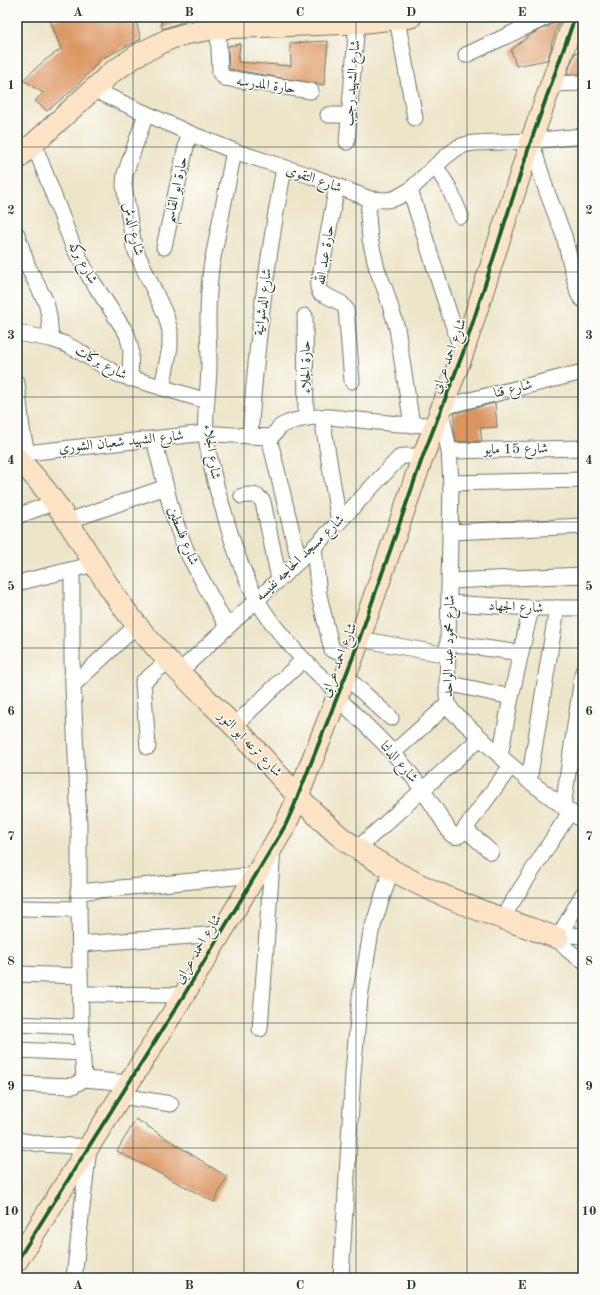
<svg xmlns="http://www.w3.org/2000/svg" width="600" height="1295" viewBox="0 0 600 1295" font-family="'Old Standard TT',Amiri,serif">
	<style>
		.building { fill: #db9661 }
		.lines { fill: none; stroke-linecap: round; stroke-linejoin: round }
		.street-casing { stroke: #677868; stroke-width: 17 }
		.secondary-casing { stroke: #677868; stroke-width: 23 }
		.street { stroke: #fff; stroke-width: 15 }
		.secondary { stroke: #fee4c5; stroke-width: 21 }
		.cycleway-casing { stroke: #fdfcf7; stroke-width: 6 }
		.cycleway { stroke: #1b5e20; stroke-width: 4 }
		.grid { fill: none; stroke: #1f3d34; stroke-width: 1; stroke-opacity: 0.55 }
		.labels { text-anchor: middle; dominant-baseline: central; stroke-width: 3; stroke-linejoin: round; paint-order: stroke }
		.street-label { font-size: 14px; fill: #1f3d34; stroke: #fdfcf7 }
		.neatline { fill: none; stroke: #1f3d34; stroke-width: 1.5 }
		.grid-label { font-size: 13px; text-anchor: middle; font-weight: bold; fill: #1f3d34 }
	</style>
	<rect width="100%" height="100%" fill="#fdfcf7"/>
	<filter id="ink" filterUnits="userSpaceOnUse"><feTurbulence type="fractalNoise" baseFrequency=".025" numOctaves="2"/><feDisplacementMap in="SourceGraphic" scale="8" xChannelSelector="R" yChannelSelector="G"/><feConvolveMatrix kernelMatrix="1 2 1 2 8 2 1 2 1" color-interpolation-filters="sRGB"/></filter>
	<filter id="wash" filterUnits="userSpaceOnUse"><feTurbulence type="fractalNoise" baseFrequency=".012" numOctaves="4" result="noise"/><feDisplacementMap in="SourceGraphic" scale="16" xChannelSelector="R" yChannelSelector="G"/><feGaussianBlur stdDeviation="0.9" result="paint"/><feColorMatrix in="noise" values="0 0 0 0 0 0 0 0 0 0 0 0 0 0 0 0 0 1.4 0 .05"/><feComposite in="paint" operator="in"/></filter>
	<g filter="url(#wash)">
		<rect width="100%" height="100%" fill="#ede5c8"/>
		<g id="blocks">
			<!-- building -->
			<g class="building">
				<polygon points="68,17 135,17 141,39 101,59 77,86 47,111 35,101 43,93 23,80 45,60 61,49 50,20"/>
				<polygon points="161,17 193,17 193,18 162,29"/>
				<polygon points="555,21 559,23 551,45 552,45 547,60 516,66 511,50 530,35 551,25"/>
				<polygon points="328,41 324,85 229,69 228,46 240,44 238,62 291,66 290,43"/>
				<polygon points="575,53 583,56 583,74 567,74"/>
				<polygon points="583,245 583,276 576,246"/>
				<polygon points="495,403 497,427 480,428 482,441 456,442 454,429 455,413"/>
				<polygon points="136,1119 227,1177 214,1202 117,1151"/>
			</g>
		</g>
	</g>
	<g filter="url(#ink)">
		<use href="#blocks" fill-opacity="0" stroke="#677868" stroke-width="1"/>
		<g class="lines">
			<!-- street casing -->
			<g class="street-casing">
				<g id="street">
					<polyline points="397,19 415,118"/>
					<polyline points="218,28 220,70 220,73 225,78 311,91"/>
					<polyline points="466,55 547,17"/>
					<polyline points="551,84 583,83"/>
					<path d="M92 89 189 133 234 151 311 176 370 199 387 200 396 198 410 190C424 177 441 159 456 149 461 145 467 144 474 143L531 141 583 136"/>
					<polyline points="146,114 125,174 124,185 134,247 166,316 170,331 170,347 162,388"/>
					<polyline points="328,115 349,115"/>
					<polyline points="531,141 547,192 564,236 578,293 580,297 583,300"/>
					<polyline points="347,142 357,23"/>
					<polyline points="34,144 73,246 89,276 127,334 131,350 130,379"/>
					<path d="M234 151 211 268C209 286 208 303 208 320 208 335 209 350 209 365 209 388 204 412 206 435 209 461 216 487 224 512 232 542 242 572 257 600 278 636 308 666 339 693"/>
					<polyline points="436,167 449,188 461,216"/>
					<polyline points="337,186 318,287 320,293 323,294 341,303 346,309 352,381"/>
					<path d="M410 190C428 244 443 299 463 353"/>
					<polyline points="370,199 368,215 370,239 377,269 386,292 397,328 412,425"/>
					<polyline points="17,234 28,267 46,302 49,316 51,339"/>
					<polyline points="164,247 189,133"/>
					<polyline points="305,316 306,418"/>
					<polyline points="17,333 51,339 65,344 77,350 117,374 207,401"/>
					<polyline points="17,383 22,429 27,453"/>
					<polyline points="442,407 583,372"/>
					<polyline points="441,410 449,451 451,483 447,695 448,704 452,711 500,756 529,781 583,821"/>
					<polyline points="322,417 339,522"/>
					<path d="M250 436C256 346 267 257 284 168"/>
					<polyline points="269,437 299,561"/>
					<polyline points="154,439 171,508 178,529 186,550 227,627"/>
					<polyline points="449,451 583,448"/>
					<path d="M17 454 197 434H216L269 437C277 435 276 428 283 425 295 419 316 416 329 417L398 424 435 425"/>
					<polyline points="451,483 583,480"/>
					<path d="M242 496C251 494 258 494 263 502L279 579"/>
					<polyline points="17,516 56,502"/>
					<polyline points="68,521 166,487"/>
					<polyline points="451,532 583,526"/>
					<polyline points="314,547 319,595 332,650 353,657"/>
					<polyline points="72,570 72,662 79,825 79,909 81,1027 84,1079"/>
					<polyline points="450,581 583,575"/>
					<polyline points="17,583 95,564"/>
					<polyline points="449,603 531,608 583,608"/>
					<polyline points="359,639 448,655"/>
					<polyline points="448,643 521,653"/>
					<polyline points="179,672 314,547 339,522 399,458 404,456 423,456"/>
					<polyline points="345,676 391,718"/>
					<polyline points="447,683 511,697"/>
					<polyline points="73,685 137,625"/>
					<path d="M337 697C356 716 376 734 394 754 416 778 434 806 451 834 454 837 457 837 461 834L511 766"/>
					<polyline points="234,726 303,660"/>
					<polyline points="148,747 143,682 168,661"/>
					<polyline points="393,753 448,704"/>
					<polyline points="500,756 511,697 531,608"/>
					<polyline points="529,781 557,608"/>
					<polyline points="563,807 583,671"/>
					<polyline points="465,829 491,852"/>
					<polyline points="357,849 480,738"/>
					<polyline points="78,892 255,875"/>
					<polyline points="17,908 79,909"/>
					<polyline points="502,918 570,812"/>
					<polyline points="558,938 583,894"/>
					<path d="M558 938C564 948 572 955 583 960"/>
					<polyline points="558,938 570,935 583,936"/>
					<polyline points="80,944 220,934"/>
					<polyline points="17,974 80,976"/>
					<polyline points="81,994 184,995"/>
					<polyline points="17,1024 81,1027"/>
					<polyline points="260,1029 273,849"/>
					<polyline points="17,1050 83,1053"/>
					<polyline points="17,1084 73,1086 84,1079 129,1083"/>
					<polyline points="121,1096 171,1104"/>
					<polyline points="17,1140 41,1144 89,1147 74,1278"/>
					<polyline points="341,1278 353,1073 360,997 371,932 391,870"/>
				</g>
			</g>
			<!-- secondary casing -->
			<g class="secondary-casing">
				<g id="secondary">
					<polyline points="17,159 111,73 139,54 169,39 185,34 218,28 357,23 411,17"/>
					<path d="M17 458C64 503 90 564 129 615 160 656 198 690 234 726 268 762 300 802 337 834 350 845 366 854 380 863 438 898 495 916 558 938"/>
					<polyline points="17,1261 184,995 285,826 294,806 353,657 423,456 463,353 531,141 575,17"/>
				</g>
			</g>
			<!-- street -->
			<use href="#street" class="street"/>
			<!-- secondary -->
			<use href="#secondary" class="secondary"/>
			<!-- cycleway casing -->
			<g class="cycleway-casing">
				<polyline id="cycleway" points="17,1261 184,995 285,826 294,806 353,657 423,456 463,353 531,141 575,17"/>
			</g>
			<!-- cycleway -->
			<use href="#cycleway" class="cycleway"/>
		</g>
	</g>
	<!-- grid -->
	<path class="grid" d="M133 17V1278M244 17V1278M356 17V1278M467 17V1278M17 147H583M17 272H583M17 397H583M17 522H583M17 648H583M17 773H583M17 898H583M17 1023H583M17 1148H583"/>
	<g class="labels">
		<!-- street labels -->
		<g class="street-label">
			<text transform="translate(352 83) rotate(-85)">شارع الشهيد رجب</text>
			<text transform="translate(266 85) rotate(8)">حارة المدرسه</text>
			<text transform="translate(314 179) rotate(19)">شارع التقوى</text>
			<text transform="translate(176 190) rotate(-78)">حارة ابو القاسم</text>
			<text transform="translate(133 229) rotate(77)">شارع الدش</text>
			<text transform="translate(325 255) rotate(-81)">حارة عبد الله</text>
			<text transform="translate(83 263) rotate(61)">شارع بركه</text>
			<text transform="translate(263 302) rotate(-83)">شارع الدشوانية</text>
			<text transform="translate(449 356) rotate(-70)">شارع احمد عرابى</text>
			<text transform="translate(101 363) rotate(28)">شارع بركات</text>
			<text transform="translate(306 367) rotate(-91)">حارة الجلاء</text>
			<text transform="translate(513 389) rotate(-14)">شارع قنا</text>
			<text transform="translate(121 442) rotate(-6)">شارع الشهيد شعبان الشوري</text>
			<text transform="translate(516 449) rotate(-1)">شارع 15 مايو</text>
			<text transform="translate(212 452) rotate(82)">شارع الجلاء</text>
			<text transform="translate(183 536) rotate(68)">شارع فلسطين</text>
			<text transform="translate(300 558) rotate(-44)">شارع مسجد الحاجه نفيسه</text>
			<text transform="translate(516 607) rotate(3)">شارع الجهاد</text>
			<text transform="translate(449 646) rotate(-89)">شارع محمود عبد الواحد</text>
			<text transform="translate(339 660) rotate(-69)">شارع احمد عرابى</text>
			<text transform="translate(250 744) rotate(46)">شارع ترعه ابو النور</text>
			<text transform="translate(399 762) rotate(49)">شارع الدلتا</text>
			<text transform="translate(198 949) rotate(-59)">شارع احمد عرابى</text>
		</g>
	</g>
	<!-- margin -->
	<rect width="600" height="1295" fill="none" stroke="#fdfcf7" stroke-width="44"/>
	<rect x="22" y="22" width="556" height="1251" class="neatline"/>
	<g class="grid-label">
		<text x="78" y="16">A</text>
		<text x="189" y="16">B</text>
		<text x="300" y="16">C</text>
		<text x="411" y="16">D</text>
		<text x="522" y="16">E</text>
		<text x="11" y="89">1</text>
		<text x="589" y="89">1</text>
		<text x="11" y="214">2</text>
		<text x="589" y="214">2</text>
		<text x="11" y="339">3</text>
		<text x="589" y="339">3</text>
		<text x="11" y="464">4</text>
		<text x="589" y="464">4</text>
		<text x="11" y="590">5</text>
		<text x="589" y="590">5</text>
		<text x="11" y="715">6</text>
		<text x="589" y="715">6</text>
		<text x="11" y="840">7</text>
		<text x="589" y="840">7</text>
		<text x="11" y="965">8</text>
		<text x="589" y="965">8</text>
		<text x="11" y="1090">9</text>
		<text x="589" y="1090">9</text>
		<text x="11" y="1215">10</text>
		<text x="589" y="1215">10</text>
		<text x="78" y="1289">A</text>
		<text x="189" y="1289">B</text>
		<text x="300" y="1289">C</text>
		<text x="411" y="1289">D</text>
		<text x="522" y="1289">E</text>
	</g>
</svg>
